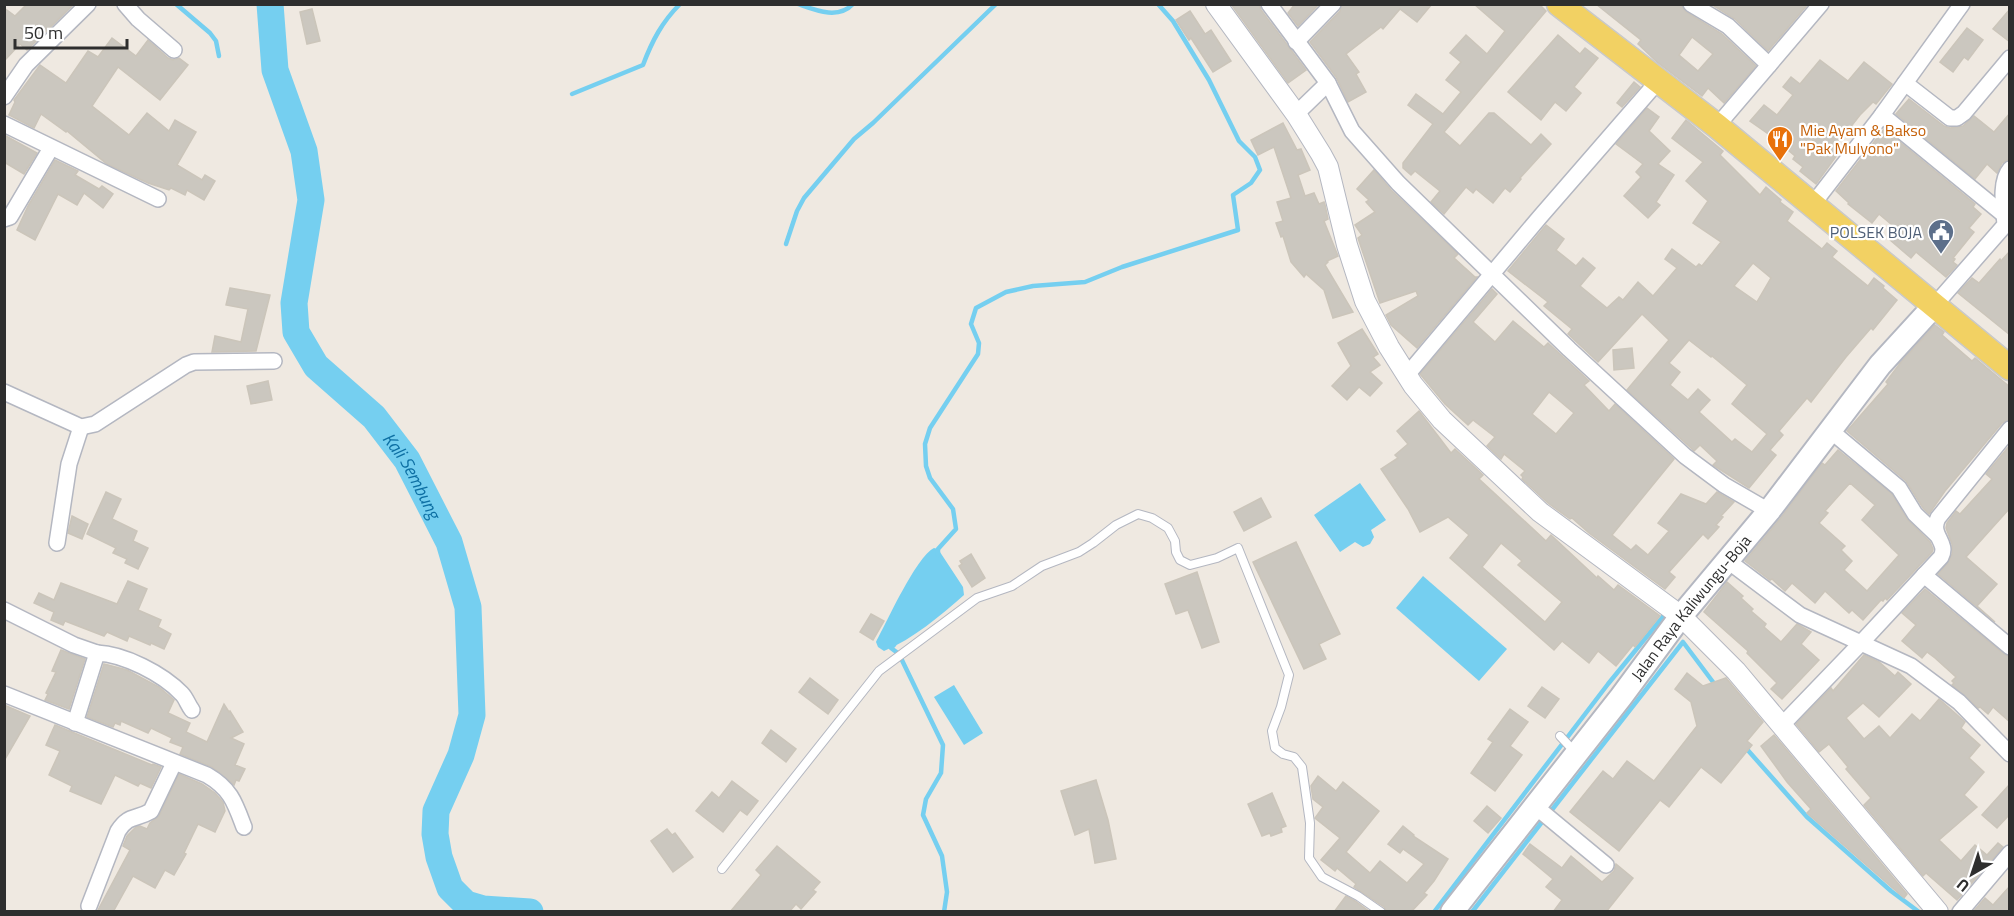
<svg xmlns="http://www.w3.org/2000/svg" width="2014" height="916" viewBox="0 0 2014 916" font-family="'Titillium Web',sans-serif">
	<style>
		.water { fill: #75cff0 }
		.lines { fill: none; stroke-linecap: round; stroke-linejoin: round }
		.stream { stroke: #75cff0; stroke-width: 4.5 }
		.river { stroke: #75cff0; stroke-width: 27 }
		.building { fill: #cbc7bf; stroke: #cbc5ba; stroke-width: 1.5; fill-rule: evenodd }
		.service-casing { stroke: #b4b7c1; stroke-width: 10 }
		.minor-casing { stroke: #b4b7c1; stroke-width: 18 }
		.tertiary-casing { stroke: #b4b7c1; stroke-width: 22 }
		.secondary-casing { stroke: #b4b7c1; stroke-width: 26 }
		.primary-casing { stroke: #c9c9c9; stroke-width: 27 }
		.service { stroke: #fff; stroke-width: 8 }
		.minor { stroke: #fff; stroke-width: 15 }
		.tertiary { stroke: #fff; stroke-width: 20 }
		.secondary { stroke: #fff; stroke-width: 22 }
		.primary { stroke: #f2d163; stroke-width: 24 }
		.labels { text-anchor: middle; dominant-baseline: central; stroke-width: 4.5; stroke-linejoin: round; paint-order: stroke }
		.food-label { font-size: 16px; fill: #c56008; stroke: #fff; text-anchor: start }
		.service-label { font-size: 16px; fill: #4e5e75; stroke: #fff; text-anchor: end }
		.street-label { font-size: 16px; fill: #2e2e2e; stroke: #fff }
		.water-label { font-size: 18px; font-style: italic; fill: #0d6fa3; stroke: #fff }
	</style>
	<rect width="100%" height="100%" fill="#efe9e1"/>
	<!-- water -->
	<g class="water">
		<polygon points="1360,483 1386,520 1371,530 1374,537 1370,544 1363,547 1355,542 1340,552 1314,515"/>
		<path d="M934 548 938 549 963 587 964 595C940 616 913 639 884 651L878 647 876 642C887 622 916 557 934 548Z"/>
		<polygon points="1423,576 1507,649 1479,681 1396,608"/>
		<polygon points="954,685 983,733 964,745 934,697"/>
	</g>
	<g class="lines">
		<!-- stream -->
		<g class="stream">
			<polyline points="176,4 210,33 216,41 219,56"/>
			<path d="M798 4C815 10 838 20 853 4"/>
			<path d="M572 94 643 65C652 41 662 22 680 4"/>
			<polyline points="786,244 797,211 804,198 854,139 873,123 996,4"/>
			<polyline points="938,555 938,549 956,529 953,509 930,478 926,466 925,444 930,428 978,354 979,343 971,324 976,308 1006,292 1033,286 1085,282 1122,267 1238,230 1233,195 1251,183 1260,170 1255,157 1239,141 1209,80 1173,21 1158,4"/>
			<polyline points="894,645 891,648 899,654 943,745 941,773 926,799 923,815 942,856 947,892 944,912"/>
			<polyline points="1745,747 1807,817 1891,891 1919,912"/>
			<polyline points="1551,811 1683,642 1716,686"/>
			<polyline points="1434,912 1608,684 1666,613"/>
			<polyline points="1472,912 1542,822"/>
		</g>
		<!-- river -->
		<path class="river" id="s1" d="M270 4 275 70 304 151 311 200 294 303 296 332 316 366 374 417 407 460 449 542 468 607 472 715 461 755 436 811 435 834 439 857 450 888 466 904 483 909 530 912"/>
	</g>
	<!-- building -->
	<g class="building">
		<polygon points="27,4 74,4 27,50 20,44 4,61 4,8 15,16"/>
		<polygon points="1231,4 1259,4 1261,10 1306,70 1288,83"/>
		<polygon points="1295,4 1319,4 1298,26 1288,13"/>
		<polygon points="1342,4 1432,4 1417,22 1400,9 1383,29 1381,27 1346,54 1359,72 1356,74 1366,92 1348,102 1336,77 1310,42 1340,11"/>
		<polygon points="1474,4 1539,4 1546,11 1444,132 1460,146 1489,113 1494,113 1531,145 1541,134 1551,144 1520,178 1521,179 1510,192 1505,188 1493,203 1476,189 1473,193 1466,187 1444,214 1431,202 1440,191 1415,171 1411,175 1403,168 1403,163 1433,124 1408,105 1416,94 1443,114 1461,92 1446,80 1461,62 1450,53 1466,35 1487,54 1505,31"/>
		<path d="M1596 4H1681L1686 12 1722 34 1756 66 1724 103 1708 88 1702 96 1657 62 1638 44 1641 40ZM1692 37 1713 54 1698 71 1679 55Z"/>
		<polygon points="1711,4 1808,4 1768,51 1735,19"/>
		<polygon points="312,9 320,41 307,44 300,12"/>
		<polygon points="2010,9 2010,42 1993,29"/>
		<polygon points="1190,11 1205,34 1211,30 1231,61 1213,72 1191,38 1189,40 1176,20"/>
		<polygon points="1967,28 1983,40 1968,60 1964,57 1953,72 1940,62"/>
		<polygon points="1558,35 1580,54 1585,48 1598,58 1574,87 1581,93 1566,111 1555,102 1541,120 1508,92"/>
		<polygon points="112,38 136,56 148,40 168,58 173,60 179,58 188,65 160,100 118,67 92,106 129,135 147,113 169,131 175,120 196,132 177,165 202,180 205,175 215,181 204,200 187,190 185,195 171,188 169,190 148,183 107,164 67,131 66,132 41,114 34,128 9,115 15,102 14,100 40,65 66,83 88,51 98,57"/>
		<polygon points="1820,60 1848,81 1864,62 1892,84 1876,104 1873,102 1860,115 1838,143 1843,147 1816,184 1800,171 1803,167 1793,159 1795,156 1774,138 1750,121 1764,105 1777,115 1793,95 1783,87 1791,77 1800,84"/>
		<polygon points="1634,82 1640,87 1622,107 1617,103"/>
		<polygon points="1909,99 1944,126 1950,128 1963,126 1974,116 1994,132 2010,113 2010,159 2002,163 1997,173 1987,164 1975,179 1896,114"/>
		<polygon points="1647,108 1659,117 1649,131 1670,151 1658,164 1674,175 1656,202 1660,205 1648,218 1624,196 1641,177 1636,172 1643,164 1616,144"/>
		<path d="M1686 120 1723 151 1720 155 1760 195 1766 187 1781 200 1780 202 1793 212 1787 221 1822 249 1827 243 1837 251 1832 257 1868 286 1874 278 1884 286 1883 288 1897 300 1873 330 1871 328 1846 357 1811 402 1807 398 1779 431 1783 435 1770 450 1776 455 1749 488 1713 465 1717 461 1700 445 1694 451 1691 448 1627 390 1669 340 1642 314 1598 362 1568 334 1572 329 1544 306 1548 302 1508 271 1546 225 1564 239 1556 250 1576 266 1583 258 1595 268 1580 286 1607 308 1619 297 1623 300 1638 282 1653 296 1677 268 1665 259 1672 249 1696 267 1699 264 1702 266 1721 242 1693 223 1708 201 1686 181 1703 162 1672 138ZM1753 263 1771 278 1757 302 1734 286ZM1689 340 1711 357 1712 356 1747 385 1732 404 1767 434 1752 452 1735 439 1732 442 1699 412 1710 400 1698 389 1688 400 1670 385 1680 372 1669 363Z"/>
		<polygon points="1283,123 1297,150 1301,149 1310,170 1298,175 1305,196 1314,193 1319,204 1324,202 1325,205 1328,219 1324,221 1338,256 1327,261 1328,262 1325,265 1353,312 1333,318 1324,290 1306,274 1304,277 1291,262 1283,236 1281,237 1276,223 1283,221 1277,202 1291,198 1274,147 1258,155 1251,140"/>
		<polygon points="1884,129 1975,204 1973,207 1981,214 1969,228 1974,232 1953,258 1955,259 1953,262 1957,265 1946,277 1916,252 1911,258 1890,240 1898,230 1879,214 1872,223 1848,204 1849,203 1836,191"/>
		<polygon points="4,135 37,153 24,174 4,162"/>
		<polygon points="55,160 78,171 75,175 99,189 102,186 113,194 103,208 84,193 77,205 58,194 35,240 17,230 28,206"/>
		<polygon points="1374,170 1391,190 1458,254 1454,258 1475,277 1477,277 1417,348 1391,325 1386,315 1418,296 1416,291 1380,303 1358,238 1362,235 1355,225 1375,212 1366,202 1369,200 1357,189"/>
		<polygon points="2010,251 2010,335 1958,293 1972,278 1979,283 2000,259 2001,261"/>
		<polygon points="230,288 270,295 256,351 212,352 215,336 241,342 248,309 226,305"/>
		<path d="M1492 289 1497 294 1473 322 1495 342 1513 321 1544 347 1548 343 1589 381 1584 385 1609 411 1615 404 1674 459 1612 535 1631 550 1636 545 1648 555 1669 531 1658 523 1681 494 1706 504 1717 492 1734 502 1721 516 1723 517 1716 525 1719 527 1708 539 1703 534 1669 572 1675 577 1665 589 1589 533 1572 518 1570 519 1548 503 1522 479 1523 477 1521 475 1525 471 1504 454 1501 459 1487 446 1495 437 1473 420 1468 425 1445 404 1420 374ZM1549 392 1574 413 1556 434 1532 414Z"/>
		<polygon points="1935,325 1944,332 1942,335 1972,361 1975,358 2010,387 2010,420 2002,423 1945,491 1929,514 1923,508 1906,481 1847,431 1888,384 1886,382 1901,362"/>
		<polygon points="1362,329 1378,354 1373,357 1380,365 1370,372 1382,383 1370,396 1359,387 1347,400 1332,386 1351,366 1338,343"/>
		<polygon points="1632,348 1634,368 1614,370 1613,350"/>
		<polygon points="268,381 272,400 251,404 247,386"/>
		<path d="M1419 411 1451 453 1455 449 1483 475 1479 479 1546 541 1551 535 1597 578 1598 576 1614 590 1618 585 1660 616 1635 647 1633 645 1616 666 1598 651 1589 663 1562 641 1554 650 1450 558 1469 535 1448 517 1420 532 1408 509 1381 469 1398 458 1395 455 1408 444 1397 431ZM1501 543 1522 561 1518 565 1562 602 1545 622 1482 567Z"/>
		<polygon points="2010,445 2010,508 1966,557 1997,584 1977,606 1995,622 1938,574 1948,563 1952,554 1952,544 1946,528 1947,523 1956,511 1960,514 1992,479 1986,474"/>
		<path d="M1838 450 1892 494 1907 519 1930 542 1933 549 1932 552 1887 600 1885 598 1883 601 1881 600 1863 620 1852 610 1849 613 1825 591 1815 603 1792 583 1785 591 1772 579 1770 580 1745 561 1780 519 1822 463 1825 465ZM1850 483 1875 505 1862 520 1899 555 1867 591 1844 570 1852 561 1841 550 1845 546 1819 523 1828 513 1825 511Z"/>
		<polygon points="106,492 121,499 112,519 137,531 133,541 148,548 138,569 125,563 127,559 113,553 116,548 87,534"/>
		<polygon points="1261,498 1271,517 1244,531 1234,512"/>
		<polygon points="72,516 88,524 82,539 68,533"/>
		<polygon points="1296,542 1340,634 1319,644 1326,659 1304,669 1253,562"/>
		<polygon points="971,554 985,578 972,587 959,566 962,564 960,561"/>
		<polygon points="1197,572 1219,642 1202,648 1188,610 1176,614 1165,584"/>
		<polygon points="128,581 147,589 138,610 161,620 158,627 171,634 164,649 151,643 150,645 129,636 127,641 107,632 104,636 65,621 63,625 51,620 54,612 34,603 39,593 54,600 61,583 117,604"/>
		<polygon points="1727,582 1743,596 1741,598 1753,609 1751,611 1766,624 1764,627 1781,642 1797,624 1811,632 1801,644 1819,660 1782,699 1771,689 1777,683 1747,653 1748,651 1704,612"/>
		<polygon points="1925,589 2004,654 2010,657 2010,722 1993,707 1988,714 1980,707 1978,708 1952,685 1954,683 1952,681 1956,677 1935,658 1927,652 1922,658 1902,641 1916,625 1902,613"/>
		<polygon points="871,614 884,621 873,640 860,632"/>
		<polygon points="61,650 85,659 69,709 45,700 48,694 46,693 56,672 52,671"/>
		<polygon points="1864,655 1879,662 1895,676 1898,672 1911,684 1879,717 1863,703 1846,718 1864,739 1879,726 1890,738 1912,714 1920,721 1939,699 1965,722 1961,728 1980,745 1969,758 1984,772 1964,795 1977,807 1939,840 1961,861 1975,845 1987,855 1998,843 2003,847 1957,900 1926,873 1923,876 1864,805 1871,798 1846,769 1848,767 1829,744 1819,752 1796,724 1831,688 1833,691"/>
		<polygon points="104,664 127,670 159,687 174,700 168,713 190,723 186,732 207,742 224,704 229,712 230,711 243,732 231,738 244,744 235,765 245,769 239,781 236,780 234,785 212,767 180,754 183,747 170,742 172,738 151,728 148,733 121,721 120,725 115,723 113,727 87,717"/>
		<polygon points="1687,673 1703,686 1726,678 1763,722 1747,741 1752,745 1721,783 1701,767 1669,807 1660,800 1619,851 1570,812 1603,771 1613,779 1627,761 1654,781 1697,726 1691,702 1675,689"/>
		<polygon points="810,678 838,700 828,714 799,692"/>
		<polygon points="1542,687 1559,699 1545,718 1528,706"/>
		<polygon points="4,705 30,716 4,761"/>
		<polygon points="1510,709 1528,722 1510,746 1522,755 1495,791 1471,773 1493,742 1488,739"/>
		<polygon points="55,725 152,765 153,764 161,767 151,788 140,783 138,786 115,775 101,804 70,791 72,786 49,775 60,751 46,745"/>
		<polygon points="771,730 796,749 786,762 762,743"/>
		<polygon points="1774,735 1907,894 1904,898 1807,813 1811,809 1787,782 1761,746"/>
		<polygon points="179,774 202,784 215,793 223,802 225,811 215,832 198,824 184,853 186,854 174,875 165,870 155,888 133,876 113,912 97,912 130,850 123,846 127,836 136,827 140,826 147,829 150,823 159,816"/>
		<polygon points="1318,776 1336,791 1343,782 1379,811 1346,852 1370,873 1380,861 1407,883 1424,864 1403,849 1400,853 1388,844 1403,826 1414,835 1413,836 1448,859 1434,881 1424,893 1427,895 1411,912 1387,912 1384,907 1354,887 1356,884 1337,868 1335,871 1321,860 1340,838 1315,818 1323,807 1313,799 1311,786"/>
		<polygon points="1096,780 1108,820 1116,859 1095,863 1089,829 1075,835 1061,791"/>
		<polygon points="732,781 758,801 747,815 740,810 723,832 696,811 712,792 719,798"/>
		<polygon points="2010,784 2010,814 1997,828 1982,815"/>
		<polygon points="1272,793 1286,826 1281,828 1282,832 1271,836 1270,833 1262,836 1248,804"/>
		<polygon points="1487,806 1501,818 1488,833 1474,821"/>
		<polygon points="667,829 672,835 675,833 693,857 673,872 651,841"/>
		<polygon points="1530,844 1562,868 1571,856 1602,882 1614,871 1616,864 1633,878 1606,912 1553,912 1562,900 1546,887 1553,879 1523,854"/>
		<polygon points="777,846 820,882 813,890 816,892 801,909 796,904 789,912 730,912 761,875 756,870"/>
		<polygon points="2010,886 2010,912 1973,912 1985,898 1993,905"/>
		<polygon points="1346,896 1355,901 1370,912 1334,912"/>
	</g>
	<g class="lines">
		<!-- service casing -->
		<g class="service-casing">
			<g id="service">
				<polyline points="1560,736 1574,751"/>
				<polyline points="722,869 879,671 977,598 1012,586 1042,566 1079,552 1093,543 1116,525 1138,514 1152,518 1168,528 1175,541 1176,552 1180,560 1190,565 1217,558 1238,548 1289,675 1281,707 1272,731 1275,748 1283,754 1294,757 1302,767 1310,823 1309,858 1322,877 1358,896 1381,912"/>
			</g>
		</g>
		<!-- minor casing -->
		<g class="minor-casing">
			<g id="minor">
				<polyline points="125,4 138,19 174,50"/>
				<polyline points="1269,4 1328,83 1296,114"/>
				<polyline points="1691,4 1728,26 1769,65"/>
				<polyline points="1296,42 1333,4"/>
				<polyline points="1328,83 1352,131 1398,183 1569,349 1685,456 1724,485 1769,511"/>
				<polyline points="1905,83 1950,118 1957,118 1964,113 2010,58"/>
				<polyline points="4,97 26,65 88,4"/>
				<polyline points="1882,115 2003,214"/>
				<polyline points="4,124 158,199"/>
				<polyline points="1717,126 1821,4"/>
				<polyline points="1813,204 1882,115 1962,4"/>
				<polyline points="4,219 10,217 51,148"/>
				<path d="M1934 306 2005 225C2004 210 1999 182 2010 169"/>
				<polyline points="1407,375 1539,218 1659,80"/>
				<polyline points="4,392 81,427 95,424 186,365 194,362 274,361"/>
				<polyline points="1831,431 1899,488 1915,514 1937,535"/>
				<polyline points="57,543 69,464 81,427"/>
				<polyline points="1728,561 1800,615 1911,666 1959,702 2010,754"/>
				<polyline points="1924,575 2010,647"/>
				<polyline points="4,610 74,645 97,653"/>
				<path d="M4 694 207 775C231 789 235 803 244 827"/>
				<path d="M75 723 97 653C124 654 163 674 182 694 186 698 188 705 192 710"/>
				<path d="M1781 726 1861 643 1941 557C1949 542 1929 535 1938 518L2010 429"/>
				<polyline points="1536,807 1606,865"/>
				<path d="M89 906 118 831C129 814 136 820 151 811L174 763"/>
				<polyline points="1960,912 2010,853"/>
			</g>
		</g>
		<!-- tertiary casing -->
		<g class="tertiary-casing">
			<polyline id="tertiary" points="1216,4 1296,114 1321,154 1328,167 1347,245 1365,301 1389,347 1413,385 1442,420 1540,512 1681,616 1736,671 1938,912"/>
		</g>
		<!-- secondary casing -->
		<g class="secondary-casing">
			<g id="secondary">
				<path id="s2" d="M1452 912 1621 697 1681 616 1769 511 1880 365 1934 306"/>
			</g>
		</g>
		<!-- primary casing -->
		<g class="primary-casing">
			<polyline id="primary" points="1559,4 1717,126 2010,368"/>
		</g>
		<!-- service -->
		<use href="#service" class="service"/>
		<!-- minor -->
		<use href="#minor" class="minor"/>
		<!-- tertiary -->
		<use href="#tertiary" class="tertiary"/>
		<!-- secondary -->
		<use href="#secondary" class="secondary"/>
		<!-- primary -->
		<use href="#primary" class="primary"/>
	</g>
	<!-- icons -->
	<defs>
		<g id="restaurant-pin" transform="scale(1.35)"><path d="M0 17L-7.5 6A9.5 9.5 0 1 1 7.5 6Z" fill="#e8710a" stroke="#fff"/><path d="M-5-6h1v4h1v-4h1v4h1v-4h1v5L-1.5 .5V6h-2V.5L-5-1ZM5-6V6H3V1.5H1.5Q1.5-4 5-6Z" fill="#fff"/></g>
		<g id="civic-pin" transform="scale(1.35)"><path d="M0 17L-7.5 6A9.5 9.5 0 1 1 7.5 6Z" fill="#5c6f8a" stroke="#fff"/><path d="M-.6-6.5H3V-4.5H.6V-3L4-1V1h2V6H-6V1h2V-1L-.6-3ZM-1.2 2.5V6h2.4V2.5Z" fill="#fff"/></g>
	</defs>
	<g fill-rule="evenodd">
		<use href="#restaurant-pin" x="1780" y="139"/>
		<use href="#civic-pin" x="1941" y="232"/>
	</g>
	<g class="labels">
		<!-- food labels -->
		<g class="food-label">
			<text x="1800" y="130">Mie Ayam &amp; Bakso<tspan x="1800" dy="18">"Pak Mulyono"</tspan></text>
		</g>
		<!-- service labels -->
		<g class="service-label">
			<text x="1922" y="232">POLSEK BOJA</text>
		</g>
		<!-- street labels -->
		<g class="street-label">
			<text stroke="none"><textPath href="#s2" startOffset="387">Jalan Raya Kaliwungu-Boja</textPath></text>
		</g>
		<!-- water labels -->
		<g class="water-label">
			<text stroke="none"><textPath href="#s1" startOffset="522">Kali Sembung</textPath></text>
		</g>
	</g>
	<!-- border -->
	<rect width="2014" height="916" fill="none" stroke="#2e2e2e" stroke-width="12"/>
	<!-- north arrow -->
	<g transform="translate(1972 874) rotate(219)" stroke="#ffffff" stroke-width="4.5" paint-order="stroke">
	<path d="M0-4.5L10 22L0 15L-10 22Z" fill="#2e2e2e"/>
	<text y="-9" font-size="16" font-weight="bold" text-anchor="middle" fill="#2e2e2e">U</text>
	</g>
	<!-- scale -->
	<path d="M15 39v9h112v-9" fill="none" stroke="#2e2e2e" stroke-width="3"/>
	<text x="24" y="39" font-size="18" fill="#2e2e2e" stroke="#ffffff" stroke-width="4.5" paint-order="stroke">50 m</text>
</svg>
